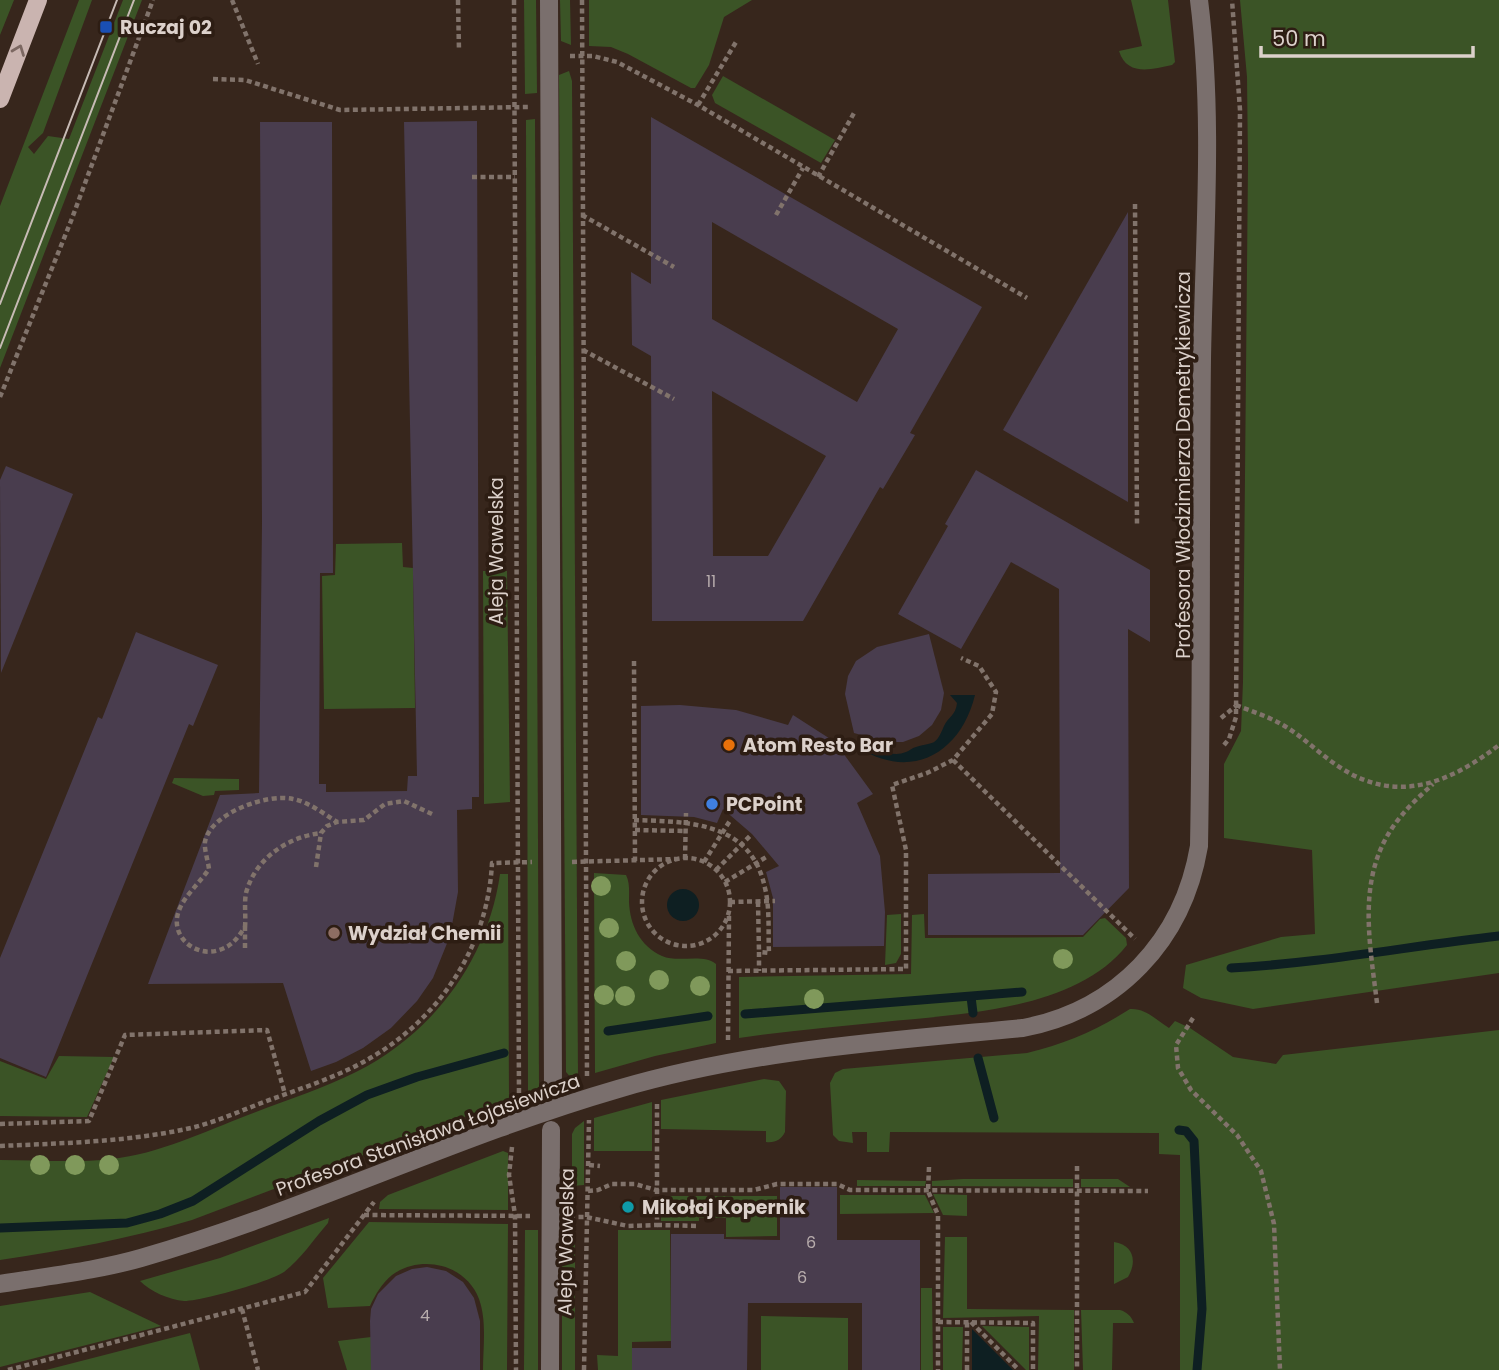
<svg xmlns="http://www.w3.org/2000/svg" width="1499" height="1370" viewBox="0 0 1499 1370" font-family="Poppins,sans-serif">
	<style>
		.green { fill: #3b5426 }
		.water { fill: #0e1f22 }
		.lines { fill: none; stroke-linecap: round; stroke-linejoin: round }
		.stream { stroke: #0e1f22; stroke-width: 9 }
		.building { fill: #493d4e; fill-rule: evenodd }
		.path { stroke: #81736b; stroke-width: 4.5; stroke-dasharray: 5 3.5; stroke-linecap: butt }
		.minor { stroke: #7a6f6d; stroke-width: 18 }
		.major { stroke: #cab4b0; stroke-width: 18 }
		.tram { stroke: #c7bbb5; stroke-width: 2 }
		.tree { fill: #80995b }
		.oneway { stroke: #7c6862 }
		.transit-dot { fill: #1a4fb4; stroke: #2d1d13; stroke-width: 2.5 }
		.food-dot { fill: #e8710a; stroke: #2d1d13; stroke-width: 2.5 }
		.shop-dot { fill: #3f7fe0; stroke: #2d1d13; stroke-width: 2.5 }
		.education-dot { fill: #8d6e63; stroke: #2d1d13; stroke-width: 2.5 }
		.culture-dot { fill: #0f9aa8; stroke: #2d1d13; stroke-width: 2.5 }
		.labels { text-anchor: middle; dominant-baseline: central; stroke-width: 7; stroke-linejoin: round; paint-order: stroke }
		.number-label { font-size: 16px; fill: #b7acac }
		.poi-label { font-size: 19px; font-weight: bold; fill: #dcd1cb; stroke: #2d1d13; text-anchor: start }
		.street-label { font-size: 19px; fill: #dcd1cb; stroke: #2d1d13 }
	</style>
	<rect width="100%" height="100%" fill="#37261c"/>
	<!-- green -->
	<g class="green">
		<polygon points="0,0 14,0 0,35"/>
		<polygon points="79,0 92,0 43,133 28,147 34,154 48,136 69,139 123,0 142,0 0,368 0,206"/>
		<polygon points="524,0 536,0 537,93 525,94"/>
		<polygon points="560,0 570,0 571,45 561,41"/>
		<polygon points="589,0 752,0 724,17 709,65 695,88 691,88 628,54 611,47 589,46"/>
		<path d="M1131 0H1168L1175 62 1172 65C1150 70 1127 76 1119 51L1142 46Z"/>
		<polygon points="1240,0 1499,0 1499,973 1253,1009 1201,998 1183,988 1186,965 1281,937 1315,934 1312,850 1224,838 1224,764 1241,731 1243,682 1248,164 1247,77"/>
		<polygon points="569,71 572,81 578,1079 573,1080 566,1072 559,75"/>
		<polygon points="723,76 835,140 821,163 715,103 712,95"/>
		<polygon points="535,119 539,1087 528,1095 526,120"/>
		<polygon points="402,543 403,567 413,568 415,708 324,709 322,576 335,575 336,544"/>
		<polygon points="483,571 507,571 510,802 484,804"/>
		<polygon points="174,778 239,779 239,790 215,791 214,795 203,796 172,783"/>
		<path d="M594 873 626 875C630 883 629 892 629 902 630 925 640 946 662 956 678 963 704 953 716 964V1043L655 1056 595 1073Z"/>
		<path d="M500 874H508L509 1100 192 1220C129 1239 65 1250 0 1260V1160C37 1160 75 1163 112 1159 158 1154 204 1132 248 1115 284 1101 322 1089 356 1072 434 1033 488 959 500 874Z"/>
		<polygon points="901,914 901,954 896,963 885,965 887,915"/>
		<path d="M924 914 925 938 1083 937 1100 919 1105 918 1126 938 1127 945C1075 1011 959 1014 883 1022 835 1027 787 1031 739 1038V977L911 974 912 915Z"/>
		<path d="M1130 1009C1146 1008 1156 1020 1169 1028L1175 1021 1190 1028 1233 1057 1276 1064 1283 1055 1499 1030V1370H1180V1155L1159 1154V1133L890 1132 889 1152H867V1132H852L853 1143 839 1141 833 1135 830 1083 835 1073 843 1069 1027 1053C1065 1044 1097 1030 1130 1009Z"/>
		<polygon points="59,1056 114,1057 87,1117 0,1116 0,1061 46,1079"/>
		<path d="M764 1079 779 1081 786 1091 785 1132C781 1140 775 1143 766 1142V1131L661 1129V1100Z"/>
		<polygon points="652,1102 652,1151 594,1151 594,1118"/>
		<polygon points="584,1121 584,1185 572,1186 572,1134 575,1128"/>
		<polygon points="503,1151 508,1153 508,1210 379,1209 380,1202 388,1195"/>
		<polygon points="963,1179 1073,1179 1073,1187 932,1186 932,1181"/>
		<polygon points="1081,1179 1118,1179 1130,1187 1081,1187"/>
		<polygon points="857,1180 926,1181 925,1186 857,1186"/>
		<polygon points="933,1194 967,1195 967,1216 943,1215"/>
		<polygon points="840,1195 925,1195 934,1213 840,1214"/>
		<polygon points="661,1196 777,1196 777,1236 726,1237 726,1218 699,1218 699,1221 661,1221"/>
		<path d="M329 1218 328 1223C314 1239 301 1259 284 1272 269 1282 202 1301 184 1301 169 1300 150 1291 140 1281L220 1258Z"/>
		<path d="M369 1222 508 1224 507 1370H483C483 1347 487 1321 479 1299 466 1264 421 1254 392 1275 382 1283 375 1295 370 1306L328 1308 323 1278Z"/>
		<polygon points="525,1230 538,1230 538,1370 524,1370"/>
		<rect x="562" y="1230" width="13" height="140"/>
		<polygon points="618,1230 670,1230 671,1341 632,1342 632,1370 598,1370 597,1355 618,1356"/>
		<polygon points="945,1237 967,1237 967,1309 1074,1310 1074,1370 1038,1370 1039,1316 943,1318"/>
		<path d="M1114 1242C1134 1245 1137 1262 1128 1277L1114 1284Z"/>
		<polygon points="932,1288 933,1370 921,1370 921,1288"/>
		<polygon points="90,1292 161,1326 0,1367 0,1306"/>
		<path d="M1081 1310H1120C1127 1312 1131 1316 1134 1323H1113L1112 1370H1083Z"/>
		<polygon points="761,1316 848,1318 848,1370 761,1370"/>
		<polygon points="982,1326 1029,1327 1029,1370 1026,1370"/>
		<polygon points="943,1327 963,1327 962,1370 943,1370"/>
		<polygon points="190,1333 200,1370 46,1370"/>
		<polygon points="371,1337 371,1370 347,1370 338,1341"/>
	</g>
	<!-- water -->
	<g class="water">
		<path d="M950 695H975C961 753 911 782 858 747L865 740C876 749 892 758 906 752 909 751 912 748 916 747 935 741 935 747 944 726 948 717 956 715 957 703Z"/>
		<circle cx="683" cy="905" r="16"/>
		<polygon points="972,1329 1013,1370 972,1370"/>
	</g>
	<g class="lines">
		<!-- stream -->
		<g class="stream">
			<path d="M1231 968C1321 963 1410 946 1499 936"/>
			<polyline points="971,997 973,1013"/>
			<polyline points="745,1014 1022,992"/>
			<polyline points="608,1031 708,1016"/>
			<polyline points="978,1058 994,1118"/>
			<polyline points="1179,1130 1186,1131 1194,1141 1202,1309 1197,1370"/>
			<polyline points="0,1228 127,1223 160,1214 193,1201 319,1121 367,1095 417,1077 504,1053"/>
		</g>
	</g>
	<!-- building -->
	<g class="building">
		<path d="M651 117 982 307 910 433 915 435 883 489 880 487 803 621H652L651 356 632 345 631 272 651 284ZM712 222 898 329 857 402 712 319ZM712 391 826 456 768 556H713Z"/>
		<polygon points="477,121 479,797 472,797 472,809 457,810 458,892 450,936 433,978 417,1001 391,1028 363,1048 336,1062 311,1071 283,983 148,984 220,795 259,793 262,523 260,122 332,122 333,573 320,573 319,784 326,784 326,792 407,791 408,776 417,776 404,122"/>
		<polygon points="1128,212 1128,502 1003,430"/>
		<polygon points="6,466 73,494 1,673 0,480"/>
		<polygon points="976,470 1150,570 1150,642 1128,629 1129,888 1083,935 928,935 928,874 1060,873 1059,589 1011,562 961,649 898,614 948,526 945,524"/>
		<polygon points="136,632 218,665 193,726 189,724 46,1077 0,1058 0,958 98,717 102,719"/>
		<polygon points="929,634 944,693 941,710 932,725 919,736 903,742 886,742 854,733 845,694 848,676 856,661 877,647"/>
		<polygon points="680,705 736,710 788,725 793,715 835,742 873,794 857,803 880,856 885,912 884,946 773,947 773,898 766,872 779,866 752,834 723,809 717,823 694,817 641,815 641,706"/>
		<polygon points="780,1187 837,1187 837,1240 920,1240 920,1370 862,1370 862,1303 748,1303 747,1370 632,1370 632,1348 671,1348 671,1234 724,1234 724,1239 780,1240"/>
		<polygon points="427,1267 446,1271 463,1282 474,1298 480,1321 480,1370 371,1370 370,1321 371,1309 378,1294 396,1276 412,1269"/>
	</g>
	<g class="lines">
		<!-- path -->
		<g class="path">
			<polyline points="232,0 258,64"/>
			<polyline points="458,0 459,51"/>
			<polyline points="514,0 519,1098"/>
			<polyline points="582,0 587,1077"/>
			<polyline points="570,56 593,56 617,62 698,105 1027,298"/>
			<polyline points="213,79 245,80 340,110 529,107"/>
			<polyline points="698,105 736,42"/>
			<polyline points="472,177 515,177"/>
			<polyline points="818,177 854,113"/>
			<polyline points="1135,204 1137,525"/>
			<polyline points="582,215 674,267"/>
			<polyline points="776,215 803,168"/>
			<polyline points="583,350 674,399"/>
			<polyline points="0,397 71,221 153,0"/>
			<polyline points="634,661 635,861"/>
			<path d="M1236 705C1251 711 1267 716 1281 724 1303 736 1320 755 1341 768 1398 805 1451 782 1499 745"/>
			<polyline points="1221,718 1236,706"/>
			<polyline points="1224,745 1229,739 1236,717 1240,110 1232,0"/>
			<polyline points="953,760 1135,939"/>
			<path d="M634 820C689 822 751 821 765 888 770 909 768 932 769 953L759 952V971"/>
			<polyline points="635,830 686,831"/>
			<circle cx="686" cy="902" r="44"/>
			<polyline points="685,859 686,813"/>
			<polyline points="572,862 676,859"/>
			<polyline points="704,862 731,819"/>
			<polyline points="316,867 321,833 327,826 337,822 364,820 385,804 404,801 432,814"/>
			<polyline points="716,870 752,834"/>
			<polyline points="725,882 768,856"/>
			<polyline points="730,902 775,901"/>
			<polyline points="758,902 759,952"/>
			<path d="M245 927C246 917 244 903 246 893 255 859 287 837 321 833"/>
			<path d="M245 948V927C239 936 233 945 222 949 196 960 167 935 180 908 185 896 201 881 209 869 208 861 204 849 205 842 210 813 268 793 293 799 309 802 324 814 337 822"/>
			<polyline points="728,971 906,969 906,850 892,785 927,773 953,760 992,714 996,692 979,666 961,658"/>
			<path d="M1377 1003C1369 937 1355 870 1402 815 1411 804 1422 794 1433 784"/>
			<polyline points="1193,1018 1176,1045 1178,1068 1191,1090 1237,1135 1261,1171 1274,1224 1280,1370"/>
			<polyline points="728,1040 729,916"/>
			<polyline points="0,1124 89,1121 125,1035 267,1030 285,1094"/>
			<path d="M0 1146C64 1143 132 1142 195 1127 222 1120 249 1107 275 1098 308 1086 342 1075 372 1057 442 1016 488 944 492 863L532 862"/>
			<polyline points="512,1147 509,1175 515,1215 516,1370"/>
			<polyline points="589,1165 600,1166"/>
			<polyline points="1077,1166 1077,1370"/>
			<polyline points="929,1167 928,1191 938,1215 938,1370"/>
			<polyline points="588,1191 598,1190 612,1184 635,1184 656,1190 754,1190 777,1184 837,1184 850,1190 1148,1191"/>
			<polyline points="364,1215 530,1216"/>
			<polyline points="570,1217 586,1217 628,1226 657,1225 657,1101"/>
			<polyline points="657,1225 699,1226"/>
			<polyline points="242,1309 258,1370"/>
			<polyline points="938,1322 1033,1323 1033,1370"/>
			<polyline points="971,1322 1019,1370"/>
			<polyline points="8,1370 305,1292 374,1202"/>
			<polyline points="584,1370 589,1120"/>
			<polyline points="967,1370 967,1322"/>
		</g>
		<!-- minor -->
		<g class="minor">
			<polyline points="549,0 553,1091"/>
			<path d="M0 1284C47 1276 96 1271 141 1258 304 1211 456 1136 618 1089 750 1050 887 1041 1023 1028 1117 1010 1183 941 1199 846 1202 684 1200 522 1202 359 1204 240 1214 119 1199 0"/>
			<polyline points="550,1370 551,1130"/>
		</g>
		<!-- major -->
		<polyline class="major" points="0,99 38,0"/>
		<!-- tram -->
		<g class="tram">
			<polyline points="0,304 117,0"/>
			<polyline points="0,348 134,0"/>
		</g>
	</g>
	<!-- trees -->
	<g class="tree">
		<circle cx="601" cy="886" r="10"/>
		<circle cx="609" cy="928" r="10"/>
		<circle cx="1063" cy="959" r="10"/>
		<circle cx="626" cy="961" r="10"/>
		<circle cx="659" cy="980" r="10"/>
		<circle cx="700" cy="986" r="10"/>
		<circle cx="604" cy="995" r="10"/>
		<circle cx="625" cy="996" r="10"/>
		<circle cx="814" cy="999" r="10"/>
		<circle cx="40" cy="1165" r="10"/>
		<circle cx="75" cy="1165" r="10"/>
		<circle cx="109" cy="1165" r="10"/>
	</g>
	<!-- one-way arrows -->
	<defs><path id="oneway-chevron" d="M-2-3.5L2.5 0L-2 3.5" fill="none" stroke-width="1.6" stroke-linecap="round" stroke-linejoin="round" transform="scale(1.75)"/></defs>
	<use class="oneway" href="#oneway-chevron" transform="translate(19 50) rotate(-69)"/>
	<!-- markers -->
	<rect class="transit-dot" x="99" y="20" width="14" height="14" rx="3.5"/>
	<circle class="food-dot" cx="729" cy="745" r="7"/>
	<circle class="shop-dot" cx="712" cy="804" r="7"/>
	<circle class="education-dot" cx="334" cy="933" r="7"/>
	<circle class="culture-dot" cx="628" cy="1207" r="7"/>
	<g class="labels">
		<!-- number labels -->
		<g class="number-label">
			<text x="711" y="581">11</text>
			<text x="811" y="1242">6</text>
			<text x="802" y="1277">6</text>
			<text x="425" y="1315">4</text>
		</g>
		<!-- poi labels -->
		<g class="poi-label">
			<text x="120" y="27">Ruczaj 02</text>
			<text x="743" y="745">Atom Resto Bar</text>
			<text x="726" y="804">PCPoint</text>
			<text x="348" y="933">Wydział Chemii</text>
			<text x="642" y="1207">Mikołaj Kopernik</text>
		</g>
		<!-- street labels -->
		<g class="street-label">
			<text transform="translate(1183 465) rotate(-90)">Profesora Włodzimierza Demetrykiewicza</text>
			<text transform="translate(496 551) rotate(-90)">Aleja Wawelska</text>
			<text transform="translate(428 1135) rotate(-20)">Profesora Stanisława Łojasiewicza</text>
			<text transform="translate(566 1242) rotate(-89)">Aleja Wawelska</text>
		</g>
	</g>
	<!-- scale -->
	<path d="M1261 46v10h212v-10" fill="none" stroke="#dcd1cb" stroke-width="3.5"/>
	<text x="1272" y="46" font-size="21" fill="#dcd1cb" stroke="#2d1d13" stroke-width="5" paint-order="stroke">50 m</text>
</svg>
